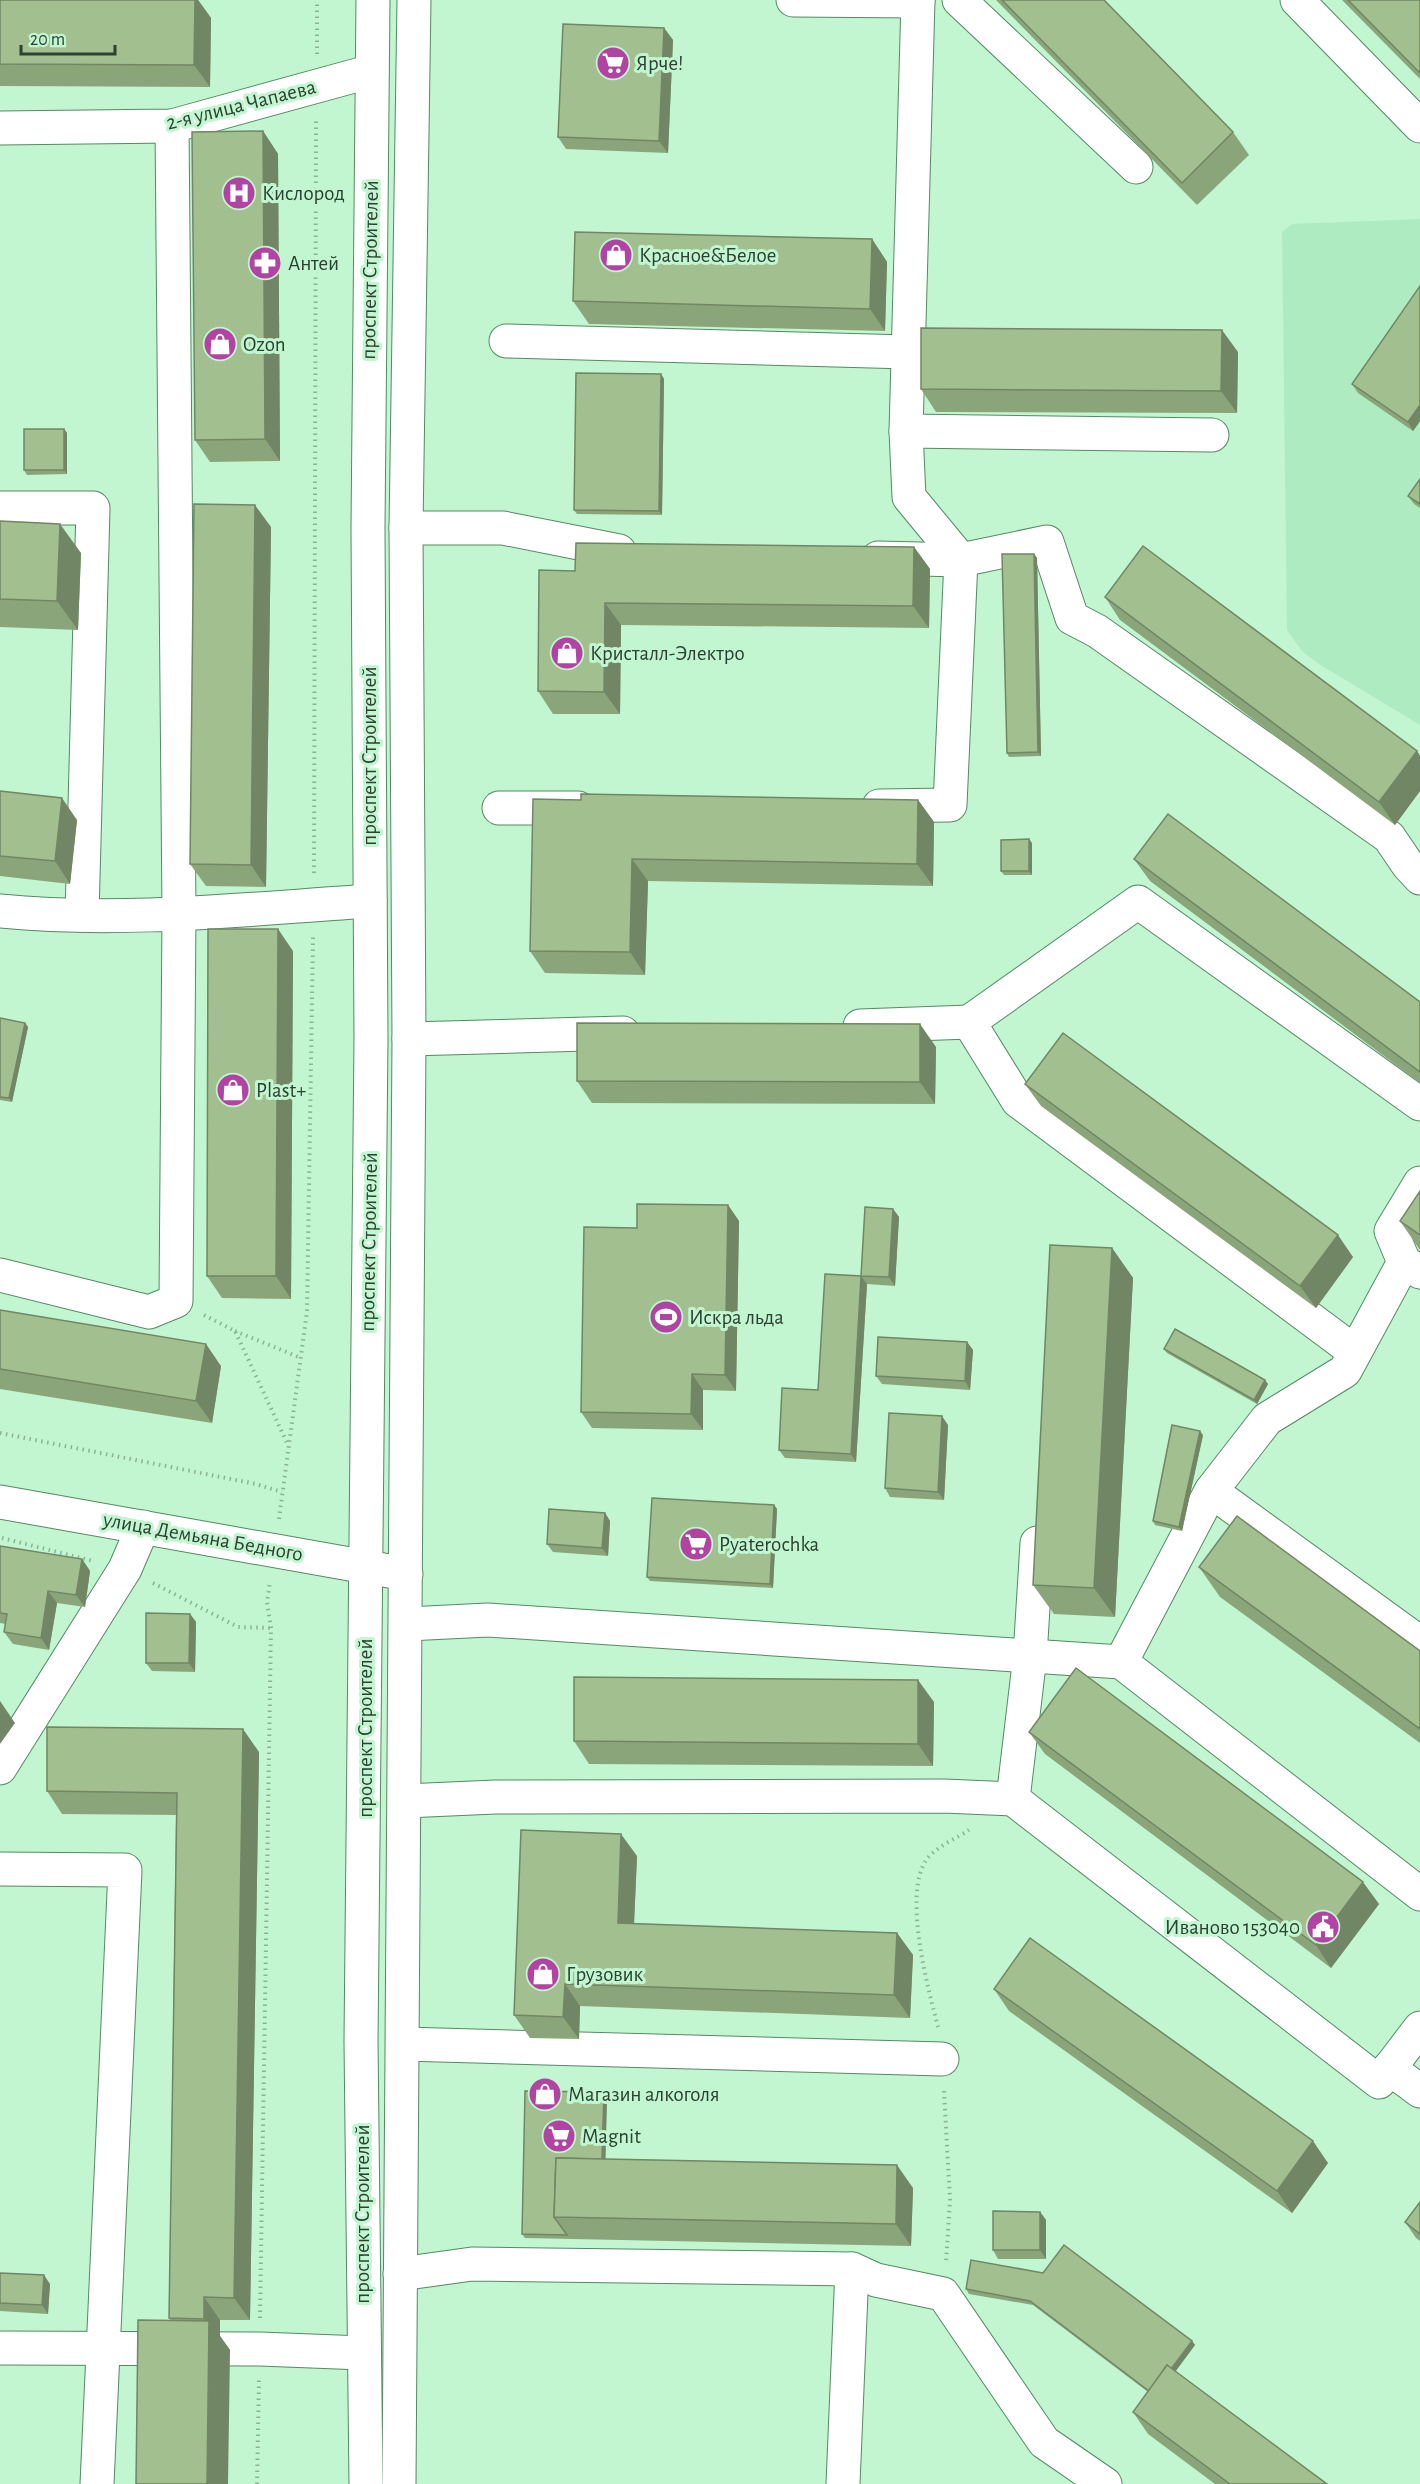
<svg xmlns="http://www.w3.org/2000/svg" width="1420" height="2484" viewBox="0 0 1420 2484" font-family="'Alegreya Sans',sans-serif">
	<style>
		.built { fill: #aeebc0 }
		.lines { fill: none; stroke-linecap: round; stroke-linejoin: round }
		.minor-casing { stroke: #568865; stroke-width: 35 }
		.major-casing { stroke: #568865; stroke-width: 35 }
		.path { stroke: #8ab396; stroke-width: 4; stroke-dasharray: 1.5 4.5; stroke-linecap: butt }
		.minor { stroke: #fff; stroke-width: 33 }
		.major { stroke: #fff; stroke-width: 33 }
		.wall { fill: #8ba57b }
		.shaded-wall { fill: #718664 }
		.building { fill: #a2c08f; stroke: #718664; stroke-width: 1.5 }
		.labels { text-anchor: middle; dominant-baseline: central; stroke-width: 6; stroke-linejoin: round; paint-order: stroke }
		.poi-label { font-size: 21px; fill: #2b4132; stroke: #c1f6d0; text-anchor: start }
		.street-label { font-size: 21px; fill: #2b4132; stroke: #c1f6d0 }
	</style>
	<rect width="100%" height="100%" fill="#c1f6d0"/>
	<!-- built -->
	<polygon class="built" points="1420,219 1420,725 1319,664 1302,651 1287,630 1282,232 1292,224"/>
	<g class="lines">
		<!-- minor casing -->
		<g class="minor-casing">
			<g id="minor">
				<polyline points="793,0 918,1"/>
				<polyline points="959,0 1136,167"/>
				<polyline points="1297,0 1420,126"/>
				<polyline points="0,128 172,126 372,71"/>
				<polyline points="506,341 908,352"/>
				<polyline points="906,431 1212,435"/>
				<polyline points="0,508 93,508 82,915"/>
				<polyline points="406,528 503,528 619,551"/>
				<polyline points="878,558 961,560 1047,542 1072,618 1097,631 1389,837 1408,865 1420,878"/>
				<polyline points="879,806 950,805 961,560 909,497 906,431 918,0"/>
				<polyline points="499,808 578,808"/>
				<path d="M0 911C122 923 247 909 370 901"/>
				<polyline points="860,1026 969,1022"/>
				<polyline points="409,1039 623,1033"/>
				<polyline points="1404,1262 1391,1231 1420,1183"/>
				<polyline points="1420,1272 1404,1262 1345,1371 1267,1419 1211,1491 1420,1643"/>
				<polyline points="0,1275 149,1312 176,1301 179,913 172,126"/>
				<polyline points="1355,1352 1018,1101 969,1022 1138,902 1420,1104"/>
				<polyline points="0,1502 406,1574"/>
				<polyline points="1037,1543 1030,1656 1013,1799 1379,2082 1420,2028"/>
				<polyline points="407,1624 488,1620 1121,1662 1420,1894"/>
				<polyline points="1121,1662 1211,1491"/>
				<polyline points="0,1768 125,1569 143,1527"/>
				<polyline points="405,1801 495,1797 944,1796 1013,1799"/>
				<polyline points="0,1869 125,1870 97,2484"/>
				<polyline points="404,2044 942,2059"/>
				<polyline points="1389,2068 1420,2091"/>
				<polyline points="400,2274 472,2264 852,2269 876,2280 943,2294 1044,2442 1105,2484"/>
				<polyline points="0,2348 260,2349 363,2353"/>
				<polyline points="843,2484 852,2269"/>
			</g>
		</g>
		<!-- major casing -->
		<g class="major-casing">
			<g id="major">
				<polyline points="366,2484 361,2041 371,1039 368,528 373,0"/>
				<polyline points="399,2484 409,1039 406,528 414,0"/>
			</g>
		</g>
		<!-- path -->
		<g class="path">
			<polyline points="317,54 317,0"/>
			<polyline points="314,873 316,118"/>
			<polyline points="204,1315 235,1331 288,1445"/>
			<polyline points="235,1331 301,1358"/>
			<polyline points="0,1433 256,1484 282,1492"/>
			<polyline points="279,1519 307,1311 313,937"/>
			<polyline points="2,1538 93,1561"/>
			<polyline points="153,1583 238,1627 271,1628"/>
			<path d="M938 2027C928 1988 902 1893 927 1859 936 1847 957 1838 969 1830"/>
			<polyline points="944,2091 950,2200 946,2263"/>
			<polyline points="260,2318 271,1628 267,1602 270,1582"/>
			<polyline points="257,2484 259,2380"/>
		</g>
		<!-- minor -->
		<use href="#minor" class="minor"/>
		<!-- major -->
		<use href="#major" class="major"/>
	</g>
	<!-- wall -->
	<g class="wall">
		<polygon points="0,0 198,0 211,18 210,87 0,86"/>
		<polygon points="996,0 1104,0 1233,132 1249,155 1197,205"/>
		<polygon points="1342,0 1420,0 1420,79"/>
		<polygon points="664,28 673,40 668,153 566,149 558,137"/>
		<polygon points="263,131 278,154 280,461 210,462 195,440"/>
		<polygon points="872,239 887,262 885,331 589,324 573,301"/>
		<polygon points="1420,286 1420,421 1413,431 1358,393 1352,384"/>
		<polygon points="1238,352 1237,413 936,412 921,389"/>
		<polygon points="661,374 664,379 662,515 577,514 574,510"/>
		<polygon points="64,429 67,433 67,474 27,475 24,470"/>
		<polygon points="1420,479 1420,508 1414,504 1408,496"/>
		<polygon points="0,521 81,553 78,630 0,627"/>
		<polygon points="271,527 266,887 206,886 190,864"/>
		<polygon points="914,547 930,569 929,628 621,625 620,714 553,714 538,691 575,571"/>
		<polygon points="1034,554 1037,558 1041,756 1009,757 1007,753"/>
		<polygon points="1105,597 1417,751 1420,756 1420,791 1395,825 1120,620"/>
		<polygon points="0,791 77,820 70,884 0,876"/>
		<polygon points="581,800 918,800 934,822 933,886 648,881 645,975 545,973 530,951"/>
		<polygon points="1032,843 1032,875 1004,875 1001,871"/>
		<polygon points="1134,859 1420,1002 1420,1083 1150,881"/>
		<polygon points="293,951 291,1299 222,1298 207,1276"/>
		<polygon points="0,1018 25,1023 28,1027 12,1102 0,1100"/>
		<polygon points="936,1047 935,1104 592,1103 577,1081"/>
		<polygon points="1025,1084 1353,1257 1316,1308 1041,1106"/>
		<polygon points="1420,1191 1420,1250 1400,1221"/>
		<polygon points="728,1205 739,1221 736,1391 703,1390 703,1430 592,1428 581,1412 637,1228"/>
		<polygon points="893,1209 899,1217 895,1286 867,1284 856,1462 785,1458 779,1450 818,1390 861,1276"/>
		<polygon points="1112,1248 1133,1278 1115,1617 1054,1614 1033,1585"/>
		<polygon points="0,1310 221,1366 212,1423 0,1389"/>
		<polygon points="967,1342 973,1350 970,1390 882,1384 876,1376"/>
		<polygon points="1164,1349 1268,1384 1257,1404 1167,1353"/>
		<polygon points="948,1425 944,1500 890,1497 885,1488"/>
		<polygon points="1203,1435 1182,1531 1155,1525 1153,1521"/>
		<polygon points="774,1505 777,1509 773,1588 650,1581 647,1577"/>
		<polygon points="605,1513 610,1521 608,1556 553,1552 547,1544"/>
		<polygon points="0,1546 82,1559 90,1571 85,1607 57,1603 49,1650 13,1644 4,1632 6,1624 0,1623"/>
		<polygon points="1199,1567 1420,1651 1420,1743 1220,1597"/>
		<polygon points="190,1614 196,1622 195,1672 152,1671 146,1663"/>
		<polygon points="934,1702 933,1766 589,1764 574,1741"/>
		<polygon points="1029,1732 1379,1904 1331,1968 1045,1754"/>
		<polygon points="259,1752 250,2320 220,2320 220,2336 230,2350 171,2321 169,2318 176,1815 62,1814 47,1791"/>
		<polygon points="637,1856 634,1924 897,1933 913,1955 910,2018 580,2006 579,2039 530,2038 514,2015"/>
		<polygon points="994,1989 1328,2163 1292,2213 1009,2011"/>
		<polygon points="604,2092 607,2096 605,2159 913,2188 911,2246 525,2238 522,2234"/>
		<polygon points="1420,2202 1420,2241 1416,2238 1405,2222"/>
		<polygon points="1040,2212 1046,2220 1046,2259 998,2259 993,2250"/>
		<polygon points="971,2260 1192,2341 1195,2345 1175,2371 1327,2484 1215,2484 1148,2434 1133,2412 1148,2392 1033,2305 969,2294 966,2289"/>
		<polygon points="0,2273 50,2284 48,2314 0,2311"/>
	</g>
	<!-- shaded-wall -->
	<g class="shaded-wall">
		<polygon points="195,0 198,0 211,18 210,87 194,65"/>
		<polygon points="664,28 673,40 668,153 659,141"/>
		<polygon points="263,131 278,154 280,461 265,439"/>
		<polygon points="872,239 887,262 885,331 870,309"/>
		<polygon points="1222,330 1238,352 1237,413 1221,391"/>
		<polygon points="661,374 664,379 662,515 659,511"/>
		<polygon points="1420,405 1420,421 1413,431 1408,422"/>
		<polygon points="64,429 67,433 67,474 64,470"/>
		<polygon points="255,505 271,527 266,887 251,865"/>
		<polygon points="60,524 81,553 78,630 57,601"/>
		<polygon points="914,547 930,569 929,628 913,606"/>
		<polygon points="1034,554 1037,558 1041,756 1038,752"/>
		<polygon points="605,603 621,625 620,714 604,692"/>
		<polygon points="1417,751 1420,756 1420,791 1395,825 1379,802"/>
		<polygon points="62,798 77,820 70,884 55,861"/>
		<polygon points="918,800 934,822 933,886 917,864"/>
		<polygon points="1029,839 1032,843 1032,875 1029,871"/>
		<polygon points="632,859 648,881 645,975 630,952"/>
		<polygon points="278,929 293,951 291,1299 276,1276"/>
		<polygon points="25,1023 28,1027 12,1102 9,1098"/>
		<polygon points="920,1024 936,1047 935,1104 920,1082"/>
		<polygon points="728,1205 739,1221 736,1391 725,1375"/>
		<polygon points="893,1209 899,1217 895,1286 889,1277"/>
		<polygon points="1338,1235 1353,1257 1316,1308 1300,1286"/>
		<polygon points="1112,1248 1133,1278 1115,1617 1094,1588"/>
		<polygon points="861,1276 867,1284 856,1462 851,1454"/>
		<polygon points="967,1342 973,1350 970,1390 965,1381"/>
		<polygon points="206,1344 221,1366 212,1423 196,1401"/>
		<polygon points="692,1374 703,1390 703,1430 691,1414"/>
		<polygon points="1265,1380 1268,1384 1257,1404 1254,1400"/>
		<polygon points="942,1416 948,1425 944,1500 938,1492"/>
		<polygon points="1200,1431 1203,1435 1182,1531 1179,1527"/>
		<polygon points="774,1505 777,1509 773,1588 770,1584"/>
		<polygon points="605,1513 610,1521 608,1556 602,1548"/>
		<polygon points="82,1559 90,1571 85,1607 76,1595"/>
		<polygon points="48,1591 57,1603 49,1650 41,1638"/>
		<polygon points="190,1614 196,1622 195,1672 189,1663"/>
		<polygon points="918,1680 934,1702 933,1766 918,1744"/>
		<polygon points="0,1701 15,1723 0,1744"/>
		<polygon points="243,1729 259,1752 250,2320 234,2298"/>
		<polygon points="621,1834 637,1856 633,1946 618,1923"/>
		<polygon points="1363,1882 1379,1904 1331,1968 1316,1945"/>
		<polygon points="897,1933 913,1955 910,2018 894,1995"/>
		<polygon points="565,1984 580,2006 579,2039 563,2017"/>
		<polygon points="604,2092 607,2096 605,2181 602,2177"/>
		<polygon points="1313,2141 1328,2163 1292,2213 1277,2191"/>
		<polygon points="897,2165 913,2188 911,2246 896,2224"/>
		<polygon points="1040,2212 1046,2220 1046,2259 1040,2250"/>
		<polygon points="44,2275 50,2284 48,2314 42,2305"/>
		<polygon points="204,2297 220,2320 220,2336 230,2350 228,2484 207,2484 209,2326 204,2319"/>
		<polygon points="1192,2341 1195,2345 1156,2398 1153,2394"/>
	</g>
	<!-- building -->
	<g class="building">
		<polygon points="0,0 195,0 194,65 0,64"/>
		<polygon points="1002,0 1104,0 1233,132 1182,183"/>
		<polygon points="1348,0 1420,0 1420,73"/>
		<polygon points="563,24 664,28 659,141 558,137"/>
		<polygon points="263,131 265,439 195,440 192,132"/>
		<polygon points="575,232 872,239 870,309 573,301"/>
		<polygon points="1420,286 1420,405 1408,422 1352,384"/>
		<polygon points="921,328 1222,330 1221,391 921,389"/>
		<polygon points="576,373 661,374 659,511 574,510"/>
		<rect x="24" y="429" width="40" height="41"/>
		<polygon points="1420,479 1420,504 1408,496"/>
		<polygon points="194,504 255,505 251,865 190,864"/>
		<polygon points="0,521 60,524 57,601 0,599"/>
		<polygon points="576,543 914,547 913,606 605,603 604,692 538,691 539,570 575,571"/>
		<polygon points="1143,546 1417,751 1379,802 1105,597"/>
		<polygon points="1002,554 1034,554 1038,752 1007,753"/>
		<polygon points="0,791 62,798 55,861 0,856"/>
		<polygon points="581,794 918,800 917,864 632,859 630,952 530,951 533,799 581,800"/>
		<polygon points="1168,814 1420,1002 1420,1072 1134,859"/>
		<polygon points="1029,839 1029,871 1001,871 1001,840"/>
		<polygon points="208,929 278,929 276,1276 207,1276"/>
		<polygon points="0,1018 25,1023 9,1098 0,1097"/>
		<polygon points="577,1023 920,1024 920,1082 577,1081"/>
		<polygon points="1063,1033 1338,1235 1300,1286 1025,1084"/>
		<polygon points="1420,1191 1420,1235 1400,1221"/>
		<polygon points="637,1204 728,1205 725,1375 692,1374 691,1414 581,1412 584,1227 637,1228"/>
		<polygon points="865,1207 893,1209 889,1277 861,1276"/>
		<polygon points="1050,1245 1112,1248 1094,1588 1033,1585"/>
		<polygon points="825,1274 861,1276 851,1454 779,1450 782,1388 818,1390"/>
		<polygon points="0,1310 206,1344 196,1401 0,1369"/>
		<polygon points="1175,1329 1265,1380 1254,1400 1164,1349"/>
		<polygon points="878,1337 967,1342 965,1381 876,1376"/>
		<polygon points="889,1413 942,1416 938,1492 885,1488"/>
		<polygon points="1172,1425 1200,1431 1179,1527 1153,1521"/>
		<polygon points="652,1498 774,1505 770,1584 647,1577"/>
		<polygon points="549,1509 605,1513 602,1548 547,1544"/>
		<polygon points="1237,1516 1420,1651 1420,1729 1199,1567"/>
		<polygon points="0,1546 82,1559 76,1595 48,1591 41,1638 4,1632 7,1614 0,1613"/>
		<polygon points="146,1613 190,1614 189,1663 146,1663"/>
		<polygon points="1076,1668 1363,1882 1316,1945 1029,1732"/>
		<polygon points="574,1677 918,1680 918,1744 574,1741"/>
		<polygon points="47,1727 243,1729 234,2298 204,2297 204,2319 169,2318 177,1793 47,1791"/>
		<polygon points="521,1830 621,1834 618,1923 897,1933 894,1995 565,1984 563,2017 514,2015"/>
		<polygon points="1030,1938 1313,2141 1277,2191 994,1989"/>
		<polygon points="525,2091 604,2092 602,2159 556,2158 554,2217 567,2235 522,2234"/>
		<polygon points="556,2158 897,2165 896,2224 554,2217"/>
		<polygon points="1420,2202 1420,2234 1405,2222"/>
		<polygon points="993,2211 1040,2212 1040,2250 993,2250"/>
		<polygon points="1064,2245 1192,2341 1171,2369 1167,2365 1149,2391 1030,2301 966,2289 971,2260 1043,2273"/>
		<polygon points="0,2273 44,2275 42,2305 0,2303"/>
		<polygon points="138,2320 209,2321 207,2484 136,2484"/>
		<polygon points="1167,2365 1327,2484 1230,2484 1133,2412"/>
	</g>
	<!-- icons -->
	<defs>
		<g id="supermarket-disc" transform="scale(1.725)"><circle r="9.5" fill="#b144a2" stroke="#c1f6d0"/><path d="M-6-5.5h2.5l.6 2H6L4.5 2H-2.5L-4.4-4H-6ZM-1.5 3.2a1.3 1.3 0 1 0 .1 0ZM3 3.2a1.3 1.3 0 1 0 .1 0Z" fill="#fff"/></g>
		<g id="hospital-disc" transform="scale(1.725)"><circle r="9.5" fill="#b144a2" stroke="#c1f6d0"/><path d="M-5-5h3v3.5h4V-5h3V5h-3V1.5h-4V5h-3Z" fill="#fff"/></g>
		<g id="shop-disc" transform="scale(1.725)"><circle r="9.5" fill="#b144a2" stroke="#c1f6d0"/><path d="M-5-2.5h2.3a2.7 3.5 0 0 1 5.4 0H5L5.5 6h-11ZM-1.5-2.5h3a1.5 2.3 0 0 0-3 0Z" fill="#fff"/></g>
		<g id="pharmacy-disc" transform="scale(1.725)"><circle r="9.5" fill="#b144a2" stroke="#c1f6d0"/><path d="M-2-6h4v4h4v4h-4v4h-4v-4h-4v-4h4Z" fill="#fff"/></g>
		<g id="stadium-disc" transform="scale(1.725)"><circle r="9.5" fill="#b144a2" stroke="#c1f6d0"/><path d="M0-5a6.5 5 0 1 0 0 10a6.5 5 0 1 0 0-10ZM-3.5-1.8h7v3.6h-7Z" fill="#fff"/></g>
		<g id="civic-disc" transform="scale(1.725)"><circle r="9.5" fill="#b144a2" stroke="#c1f6d0"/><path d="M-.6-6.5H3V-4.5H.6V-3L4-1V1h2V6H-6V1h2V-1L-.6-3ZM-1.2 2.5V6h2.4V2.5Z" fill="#fff"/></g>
	</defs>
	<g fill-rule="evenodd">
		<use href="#supermarket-disc" x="613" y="63"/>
		<use href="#hospital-disc" x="239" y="193"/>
		<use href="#shop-disc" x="616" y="255"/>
		<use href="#pharmacy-disc" x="265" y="263"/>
		<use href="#shop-disc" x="220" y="344"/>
		<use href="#shop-disc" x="567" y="653"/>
		<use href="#shop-disc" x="233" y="1090"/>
		<use href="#stadium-disc" x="666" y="1317"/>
		<use href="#supermarket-disc" x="696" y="1544"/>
		<use href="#civic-disc" x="1323" y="1927"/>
		<use href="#shop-disc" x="543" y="1974"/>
		<use href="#shop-disc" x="545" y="2094"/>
		<use href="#supermarket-disc" x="559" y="2136"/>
	</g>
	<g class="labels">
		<!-- poi labels -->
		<g class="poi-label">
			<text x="636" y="63">Ярче!</text>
			<text x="262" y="193">Кислород</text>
			<text x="639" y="255">Красное&amp;Белое</text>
			<text x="288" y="263">Антей</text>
			<text x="243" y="344">Ozon</text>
			<text x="590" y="653">Кристалл-Электро</text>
			<text x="256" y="1090">Plast+</text>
			<text x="689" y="1317">Искра льда</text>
			<text x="719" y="1544">Pyaterochka</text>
			<text x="1300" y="1927" text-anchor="end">Иваново 153040</text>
			<text x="566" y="1974">Грузовик</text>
			<text x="568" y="2094">Магазин алкоголя</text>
			<text x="582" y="2136">Magnit</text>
		</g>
		<!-- street labels -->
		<g class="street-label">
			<text transform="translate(241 105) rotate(-14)">2-я улица Чапаева</text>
			<text transform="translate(370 270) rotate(-89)">проспект Строителей</text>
			<text transform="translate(369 756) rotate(-90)">проспект Строителей</text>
			<text transform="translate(369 1242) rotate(-89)">проспект Строителей</text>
			<text transform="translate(203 1537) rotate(10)">улица Демьяна Бедного</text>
			<text transform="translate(365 1728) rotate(-90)">проспект Строителей</text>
			<text transform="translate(362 2214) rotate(-90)">проспект Строителей</text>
		</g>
	</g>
	<!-- scale -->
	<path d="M21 45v9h94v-9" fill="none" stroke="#2b4132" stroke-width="3"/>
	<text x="30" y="45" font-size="18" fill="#2b4132" stroke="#c1f6d0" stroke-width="4.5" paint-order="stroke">20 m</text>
</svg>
